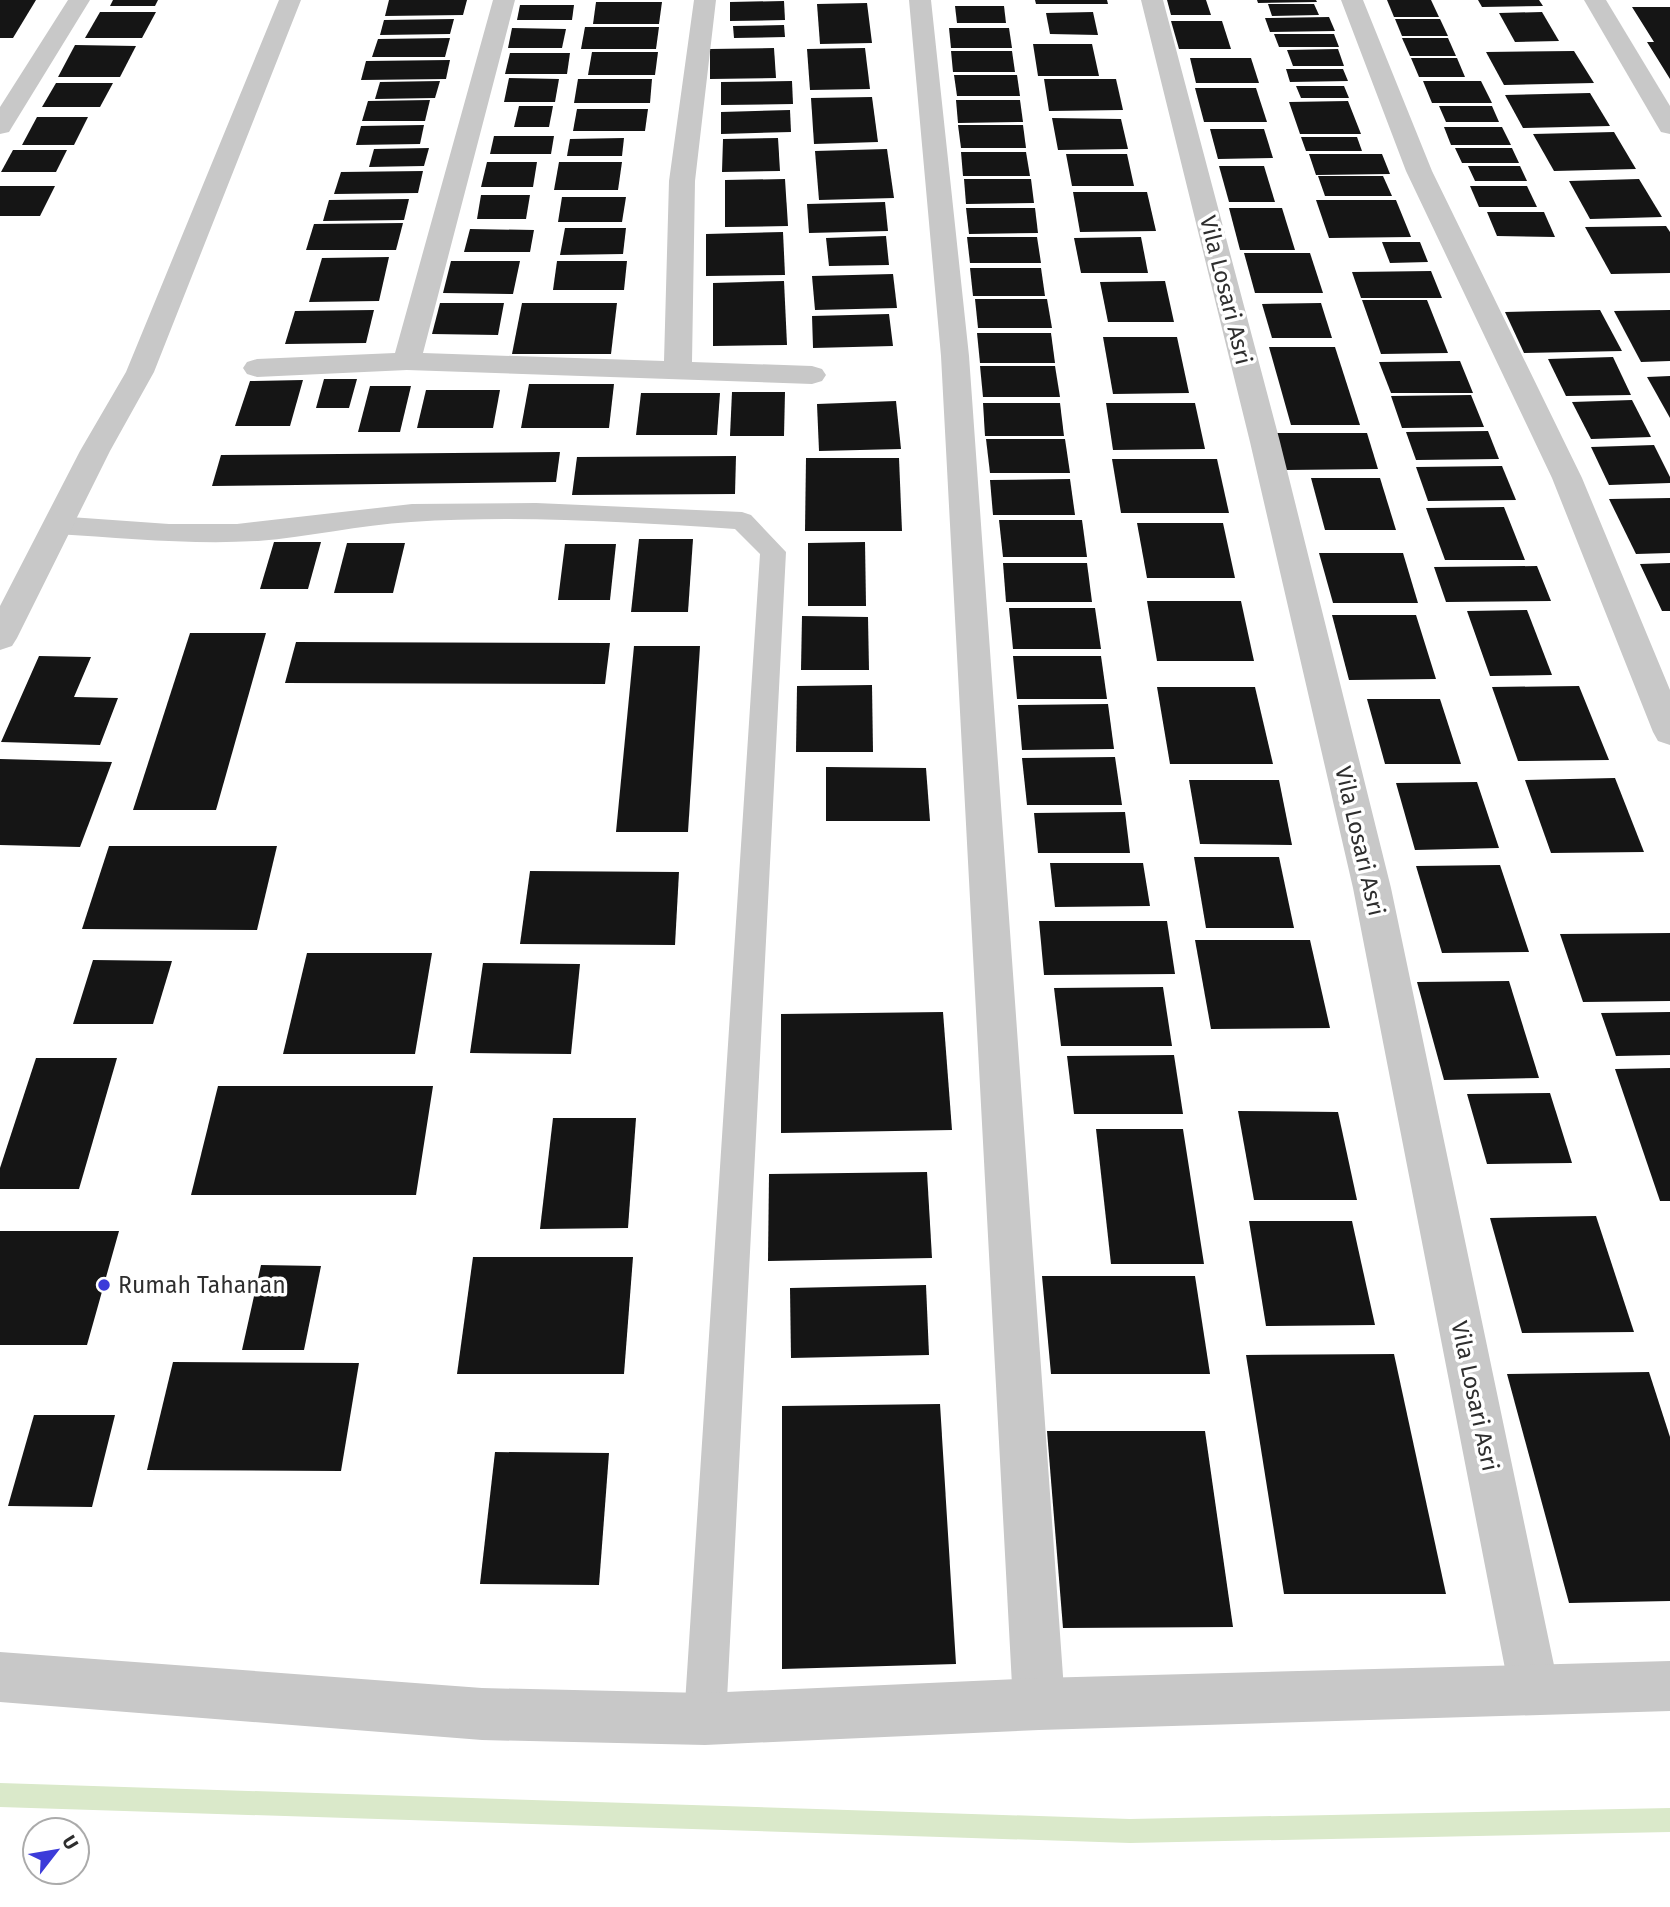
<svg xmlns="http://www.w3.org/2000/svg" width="1670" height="1907" viewBox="0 0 1670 1907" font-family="'Fira Sans',sans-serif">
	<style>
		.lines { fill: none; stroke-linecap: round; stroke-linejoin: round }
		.stream { fill: #dae9ca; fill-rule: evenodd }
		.building { fill: #151515 }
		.service { fill: #c8c8c8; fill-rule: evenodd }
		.minor { fill: #c8c8c8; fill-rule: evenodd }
		.tertiary { fill: #c8c8c8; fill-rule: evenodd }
		.poi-dot { fill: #3c3bd9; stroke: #fff; stroke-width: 2.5 }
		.labels { text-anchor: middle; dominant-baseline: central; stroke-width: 7; stroke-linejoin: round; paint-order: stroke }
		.street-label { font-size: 23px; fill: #2e2e2e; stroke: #fff }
		.poi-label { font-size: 23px; fill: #2e2e2e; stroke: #fff; text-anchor: start }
	</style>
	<rect width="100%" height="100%" fill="#fff"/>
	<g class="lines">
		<!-- stream -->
		<polygon class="stream" points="0,1783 1130,1819 1670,1808 1670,1832 1130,1843 0,1807"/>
	</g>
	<!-- building -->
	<g class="building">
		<polygon points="0,0 36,0 13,38 0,38"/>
		<polygon points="113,0 158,0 155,6 110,6"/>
		<polygon points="389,0 467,0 463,15 385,16"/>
		<polygon points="1035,0 1107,0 1108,4 1036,4"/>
		<polygon points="1167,0 1206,0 1211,15 1171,15"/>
		<polygon points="1257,0 1316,0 1317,2 1258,3"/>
		<polygon points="1387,0 1431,0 1439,17 1394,17"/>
		<polygon points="1478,0 1539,0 1543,6 1482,7"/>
		<polygon points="784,1 785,20 730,21 730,2"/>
		<polygon points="596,2 662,2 659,24 593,24"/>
		<polygon points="867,3 872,43 820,44 817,4"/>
		<polygon points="1268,4 1314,4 1319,15 1272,16"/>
		<polygon points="520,5 574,5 572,20 517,20"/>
		<polygon points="955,6 1004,6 1006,23 957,23"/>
		<polygon points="1632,7 1670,7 1670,79 1647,42 1654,42"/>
		<polygon points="100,12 156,12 142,38 85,38"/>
		<polygon points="1093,12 1098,35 1050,34 1046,13"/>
		<polygon points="1542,12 1559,41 1515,42 1499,13"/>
		<polygon points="1329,17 1335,31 1270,32 1265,18"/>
		<polygon points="454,19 450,34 380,35 384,20"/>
		<polygon points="1395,19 1440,19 1448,36 1402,36"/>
		<polygon points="1171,21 1222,21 1231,49 1179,49"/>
		<polygon points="784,25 785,37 734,38 733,26"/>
		<polygon points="585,27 659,27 656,49 581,49"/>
		<polygon points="512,28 566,29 562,48 508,48"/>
		<polygon points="949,28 1009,28 1012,48 951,48"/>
		<polygon points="1274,34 1334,34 1339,47 1279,47"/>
		<polygon points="450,38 445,57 372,57 378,39"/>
		<polygon points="1402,38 1448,38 1456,56 1410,56"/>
		<polygon points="1033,44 1092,44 1099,76 1038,76"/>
		<polygon points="75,45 136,46 120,77 58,77"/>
		<polygon points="774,48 776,78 710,79 710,49"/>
		<polygon points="865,48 870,89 810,90 807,49"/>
		<polygon points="1338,49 1344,66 1293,66 1287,50"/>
		<polygon points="951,51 1012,51 1015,72 953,72"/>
		<polygon points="1574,51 1594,83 1504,85 1486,52"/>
		<polygon points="592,52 658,52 655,75 588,75"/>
		<polygon points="510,53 570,53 567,74 505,74"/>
		<polygon points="1190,58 1251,58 1259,83 1196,83"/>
		<polygon points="1411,58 1457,58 1465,77 1419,77"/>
		<polygon points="450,60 446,79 361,80 366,61"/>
		<polygon points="1286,69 1343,69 1348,81 1290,82"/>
		<polygon points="954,75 1017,75 1020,96 957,96"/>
		<polygon points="509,78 559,79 555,102 504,102"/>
		<polygon points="578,79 652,79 650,103 574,103"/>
		<polygon points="1044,79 1116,79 1123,110 1049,111"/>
		<polygon points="440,81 435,98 375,99 380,82"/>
		<polygon points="792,81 793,104 721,105 721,82"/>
		<polygon points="1423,81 1481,81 1492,103 1432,103"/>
		<polygon points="56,83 113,83 100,107 42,107"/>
		<polygon points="1296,86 1344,86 1349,98 1301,98"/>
		<polygon points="1195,88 1256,88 1267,122 1204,122"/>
		<polygon points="1590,93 1610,126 1523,128 1505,95"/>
		<polygon points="872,97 878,142 814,144 811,98"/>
		<polygon points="430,100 425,121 362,121 368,101"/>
		<polygon points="956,100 1020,100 1023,122 958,123"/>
		<polygon points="1348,101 1361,134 1300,134 1289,102"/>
		<polygon points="519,106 553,106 549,127 514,127"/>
		<polygon points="1439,106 1492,106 1499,122 1446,122"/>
		<polygon points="577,109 648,109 645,131 573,131"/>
		<polygon points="790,110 791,132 721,134 721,112"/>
		<polygon points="37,117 88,117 74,145 22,145"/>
		<polygon points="1052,118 1121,119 1128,149 1058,150"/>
		<polygon points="424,125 420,144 356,145 361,126"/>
		<polygon points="958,125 1023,125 1026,148 961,148"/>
		<polygon points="1444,127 1502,127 1511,145 1451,145"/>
		<polygon points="1210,129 1264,129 1273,158 1218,159"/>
		<polygon points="1614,132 1636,169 1554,171 1533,134"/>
		<polygon points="494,136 554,136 551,154 490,154"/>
		<polygon points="1301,137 1357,137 1362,151 1306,151"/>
		<polygon points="624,138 622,156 567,156 570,139"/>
		<polygon points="778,138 780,171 722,172 723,139"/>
		<polygon points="429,148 424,166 369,167 374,149"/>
		<polygon points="1455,148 1512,148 1519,163 1462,163"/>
		<polygon points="887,149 894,198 819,200 815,151"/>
		<polygon points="13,150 67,150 56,172 1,172"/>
		<polygon points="961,152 1026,152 1030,176 963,176"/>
		<polygon points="1066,154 1127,154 1134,186 1072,186"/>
		<polygon points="1309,154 1382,154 1390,174 1316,175"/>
		<polygon points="487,162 537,162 533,187 481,187"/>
		<polygon points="559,162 622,162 618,190 554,190"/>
		<polygon points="1219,166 1264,166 1275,202 1229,202"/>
		<polygon points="1468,166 1520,166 1527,181 1475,181"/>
		<polygon points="423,171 418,193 334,194 341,172"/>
		<polygon points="1318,176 1383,176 1392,196 1325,196"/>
		<polygon points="785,179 788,226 725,227 725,180"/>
		<polygon points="964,179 1031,179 1034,203 966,204"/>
		<polygon points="1639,179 1662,217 1590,219 1569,181"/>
		<polygon points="0,186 55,186 40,216 0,216"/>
		<polygon points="1470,186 1527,186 1537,207 1479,207"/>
		<polygon points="1073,192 1147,192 1156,231 1080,232"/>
		<polygon points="481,195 530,195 526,219 477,219"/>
		<polygon points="562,197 626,197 622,222 558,222"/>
		<polygon points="409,199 404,220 323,221 329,200"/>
		<polygon points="1316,200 1396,200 1411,237 1329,238"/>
		<polygon points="885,202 888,231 809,233 807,204"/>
		<polygon points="966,208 1035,208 1038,233 969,234"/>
		<polygon points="1229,208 1282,208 1295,250 1240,250"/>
		<polygon points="1487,212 1544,212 1555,237 1497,236"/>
		<polygon points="403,223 396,250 306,250 314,224"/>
		<polygon points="1666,226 1670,232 1670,273 1611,274 1585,227"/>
		<polygon points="565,228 626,228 623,254 560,255"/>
		<polygon points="470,229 534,230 530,252 464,252"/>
		<polygon points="783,232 785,275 706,276 706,234"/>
		<polygon points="886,236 889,265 829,266 826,238"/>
		<polygon points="967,237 1037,237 1041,263 970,263"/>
		<polygon points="1141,237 1148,273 1081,273 1074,238"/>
		<polygon points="1382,242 1420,242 1428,262 1390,263"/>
		<polygon points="1244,253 1310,253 1323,293 1255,293"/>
		<polygon points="389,257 379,301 309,302 322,258"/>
		<polygon points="451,261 520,261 513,294 443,293"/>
		<polygon points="557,261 627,261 624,290 553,290"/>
		<polygon points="970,268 1041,268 1045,296 973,296"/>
		<polygon points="1431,271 1442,298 1361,298 1352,272"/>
		<polygon points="893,274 897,308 815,310 812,276"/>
		<polygon points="784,281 787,345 713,346 713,283"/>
		<polygon points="1165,281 1174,322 1108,322 1100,282"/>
		<polygon points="975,299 1047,299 1052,328 978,328"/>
		<polygon points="1362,300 1427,300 1448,353 1381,354"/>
		<polygon points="440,303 504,303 498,335 432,334"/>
		<polygon points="522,303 617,303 611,354 512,354"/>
		<polygon points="1321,303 1332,338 1272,338 1262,304"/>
		<polygon points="374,310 366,343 285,344 295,311"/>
		<polygon points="1600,310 1622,351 1524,353 1505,312"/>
		<polygon points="1670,310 1670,361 1641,362 1614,311"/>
		<polygon points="889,314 893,346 813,348 812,316"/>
		<polygon points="977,333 1051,333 1055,363 980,363"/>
		<polygon points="1103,337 1177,337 1189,393 1113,394"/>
		<polygon points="1269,347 1335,347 1360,425 1291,425"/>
		<polygon points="1613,357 1631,395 1566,396 1548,359"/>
		<polygon points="1460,361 1473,393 1391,393 1379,362"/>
		<polygon points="980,366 1055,366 1060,397 983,397"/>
		<polygon points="1670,376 1670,418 1647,377"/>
		<polygon points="324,379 357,379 349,408 316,408"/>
		<polygon points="303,380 290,426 235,426 250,381"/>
		<polygon points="529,384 614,384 609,428 521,428"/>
		<polygon points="370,386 411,386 400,432 358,432"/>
		<polygon points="426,390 500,390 493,428 417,428"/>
		<polygon points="732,392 785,392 784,436 730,436"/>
		<polygon points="641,393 720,393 717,435 636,435"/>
		<polygon points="1471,395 1484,427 1402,428 1391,396"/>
		<polygon points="1632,400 1651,437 1591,439 1572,402"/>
		<polygon points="896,401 901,449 819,451 817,404"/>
		<polygon points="983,403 1060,403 1064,436 985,436"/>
		<polygon points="1106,403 1195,403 1205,449 1113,450"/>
		<polygon points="1488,431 1499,459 1416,460 1406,432"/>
		<polygon points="1276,433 1367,433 1378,469 1285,470"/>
		<polygon points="986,439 1065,439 1070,473 990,473"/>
		<polygon points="1654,445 1670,477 1670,483 1609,485 1591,447"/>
		<polygon points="560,452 556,482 212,486 221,455"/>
		<polygon points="736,456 735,494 572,495 577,457"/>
		<polygon points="806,458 899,458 902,531 805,531"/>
		<polygon points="1112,459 1217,459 1229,513 1121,513"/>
		<polygon points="1502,466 1516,500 1428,501 1416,467"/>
		<polygon points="1311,478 1380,478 1396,530 1325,530"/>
		<polygon points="1070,479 1075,515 993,515 990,480"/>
		<polygon points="1670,498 1670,553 1636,554 1609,499"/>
		<polygon points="1504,507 1525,560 1445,560 1426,508"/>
		<polygon points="999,520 1082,520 1087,557 1003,557"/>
		<polygon points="1137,523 1223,523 1235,578 1147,578"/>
		<polygon points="639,539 693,539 688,612 631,612"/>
		<polygon points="274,542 321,542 308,589 260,589"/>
		<polygon points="865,542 866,606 808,606 808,543"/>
		<polygon points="347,543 405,543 393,593 334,593"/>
		<polygon points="565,544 616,544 610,600 558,600"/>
		<polygon points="1319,553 1403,553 1418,603 1333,603"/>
		<polygon points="1003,563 1087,563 1092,602 1006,602"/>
		<polygon points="1670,563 1670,611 1662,611 1640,564"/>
		<polygon points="1537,566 1551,601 1446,602 1434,567"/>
		<polygon points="1147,601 1241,601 1254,661 1157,661"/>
		<polygon points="1009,608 1095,608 1101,649 1013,649"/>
		<polygon points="1527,610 1552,675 1490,676 1467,611"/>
		<polygon points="1332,615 1416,615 1436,679 1349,680"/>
		<polygon points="802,616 868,617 869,670 801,670"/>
		<polygon points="190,633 266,633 216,810 133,810"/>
		<polygon points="296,642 610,643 605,684 285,683"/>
		<polygon points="634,646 700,646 688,832 616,832"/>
		<polygon points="39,656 91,657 74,697 118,698 100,745 1,742"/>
		<polygon points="1013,656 1101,656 1107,699 1017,699"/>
		<polygon points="872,685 873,752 796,752 797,686"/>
		<polygon points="1579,686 1609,760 1518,761 1492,687"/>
		<polygon points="1157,687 1255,687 1273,764 1170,764"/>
		<polygon points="1367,699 1440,699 1461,764 1385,764"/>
		<polygon points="1108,704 1114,749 1022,750 1018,705"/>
		<polygon points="1115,757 1122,805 1027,805 1022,758"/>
		<polygon points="0,759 112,762 80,847 0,845"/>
		<polygon points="826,767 926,768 930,821 826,821"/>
		<polygon points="1615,778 1644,852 1551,853 1525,780"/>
		<polygon points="1189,780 1279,780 1292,845 1200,844"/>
		<polygon points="1477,782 1499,848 1415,850 1396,783"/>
		<polygon points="1125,812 1130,853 1038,853 1034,813"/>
		<polygon points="109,846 277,846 257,930 82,929"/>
		<polygon points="1194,857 1279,857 1294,928 1206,928"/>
		<polygon points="1050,863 1143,863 1150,906 1055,907"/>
		<polygon points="1500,865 1529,952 1442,953 1416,866"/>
		<polygon points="530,871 679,872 675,945 520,944"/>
		<polygon points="1039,921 1167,921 1175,974 1044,975"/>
		<polygon points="1670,933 1670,1001 1583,1002 1560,934"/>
		<polygon points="1195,940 1310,940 1330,1028 1211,1029"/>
		<polygon points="307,953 432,953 415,1054 283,1054"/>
		<polygon points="93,960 172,961 153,1024 73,1024"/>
		<polygon points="483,963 580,964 571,1054 470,1053"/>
		<polygon points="1509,981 1539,1078 1444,1080 1417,982"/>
		<polygon points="1163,987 1172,1046 1061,1046 1054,988"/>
		<polygon points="943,1012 952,1130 781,1133 781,1014"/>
		<polygon points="1670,1012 1670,1055 1616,1056 1601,1013"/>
		<polygon points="1174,1055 1183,1114 1074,1114 1067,1056"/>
		<polygon points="36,1058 117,1058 79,1189 0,1189 0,1168"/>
		<polygon points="1670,1068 1670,1201 1660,1201 1615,1069"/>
		<polygon points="218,1086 433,1086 416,1195 191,1195"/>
		<polygon points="1550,1093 1572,1163 1487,1164 1467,1094"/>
		<polygon points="1238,1111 1338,1112 1357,1200 1254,1200"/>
		<polygon points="553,1118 636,1118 628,1228 540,1229"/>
		<polygon points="1096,1129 1183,1129 1204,1264 1111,1264"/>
		<polygon points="927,1172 932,1258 768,1261 769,1174"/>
		<polygon points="1596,1216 1634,1332 1522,1333 1490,1218"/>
		<polygon points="1249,1221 1352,1221 1375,1325 1266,1326"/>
		<polygon points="0,1231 119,1231 87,1345 0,1345"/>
		<polygon points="473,1257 633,1257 624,1374 457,1374"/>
		<polygon points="261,1265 321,1266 304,1350 242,1350"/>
		<polygon points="1042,1276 1195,1276 1210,1374 1051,1374"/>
		<polygon points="926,1285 929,1355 791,1358 790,1288"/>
		<polygon points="1394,1354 1446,1594 1284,1594 1246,1355"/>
		<polygon points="173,1362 359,1363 341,1471 147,1470"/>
		<polygon points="1649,1372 1670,1437 1670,1601 1569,1603 1507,1374"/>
		<polygon points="940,1404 956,1664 782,1669 782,1406"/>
		<polygon points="34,1415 115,1415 92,1507 8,1506"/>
		<polygon points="1047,1431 1205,1431 1233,1627 1063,1628"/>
		<polygon points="495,1452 609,1453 599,1585 480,1584"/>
	</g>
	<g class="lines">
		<!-- service -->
		<path class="service" d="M536 503 742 512 751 515 786 552 726 1719 720 1734 705 1740 690 1734 684 1719 760 554 735 529C627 522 519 515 411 522 359 525 309 537 258 541 191 545 123 538 56 534L47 531 43 525 47 519 56 516 169 524H237L412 504Z"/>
		<!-- minor -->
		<g class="minor">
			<polygon points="68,0 90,0 12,127 9,132 0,134 0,107"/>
			<polygon points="279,0 301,0 154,372 110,451 17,638 12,646 0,650 0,606 80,451 126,372"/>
			<polygon points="493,0 515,0 423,353 664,361 669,181 694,0 716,0 695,181 692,362 812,366 822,369 826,375 822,381 812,384 407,370 257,377 247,374 243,368 247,362 257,359 395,353"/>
			<polygon points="909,0 931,0 969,356 1065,1704 1057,1722 1039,1730 1021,1722 1013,1704 941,356"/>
			<polygon points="1141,0 1163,0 1280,442 1391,888 1559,1689 1552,1707 1534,1714 1516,1707 1509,1689 1353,888 1250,442"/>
			<polygon points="1341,0 1363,0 1432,171 1582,478 1670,690 1670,745 1658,741 1653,732 1552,478 1406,171"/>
			<polygon points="1584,0 1606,0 1670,106 1670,134 1661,132 1658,127"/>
		</g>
		<!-- tertiary -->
		<polygon class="tertiary" points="0,1652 482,1688 705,1693 1039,1678 1670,1661 1670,1711 1039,1730 705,1745 482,1740 0,1702"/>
	</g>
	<!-- markers -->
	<circle class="poi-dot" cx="104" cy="1285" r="7"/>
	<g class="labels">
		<!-- street labels -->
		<g class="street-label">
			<text transform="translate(1226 290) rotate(76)">Vila Losari Asri</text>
			<text transform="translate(1360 841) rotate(77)">Vila Losari Asri</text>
			<text transform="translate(1475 1396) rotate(78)">Vila Losari Asri</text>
		</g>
		<!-- poi labels -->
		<g class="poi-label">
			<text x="118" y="1285">Rumah Tahanan</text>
		</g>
	</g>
	<!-- north arrow -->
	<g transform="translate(56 1851) rotate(59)"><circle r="33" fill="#ffffff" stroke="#ababab" stroke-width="2"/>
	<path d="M0-5L12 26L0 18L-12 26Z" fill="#3c3bd9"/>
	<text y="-10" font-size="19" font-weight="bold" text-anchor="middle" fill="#2e2e2e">U</text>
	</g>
</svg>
